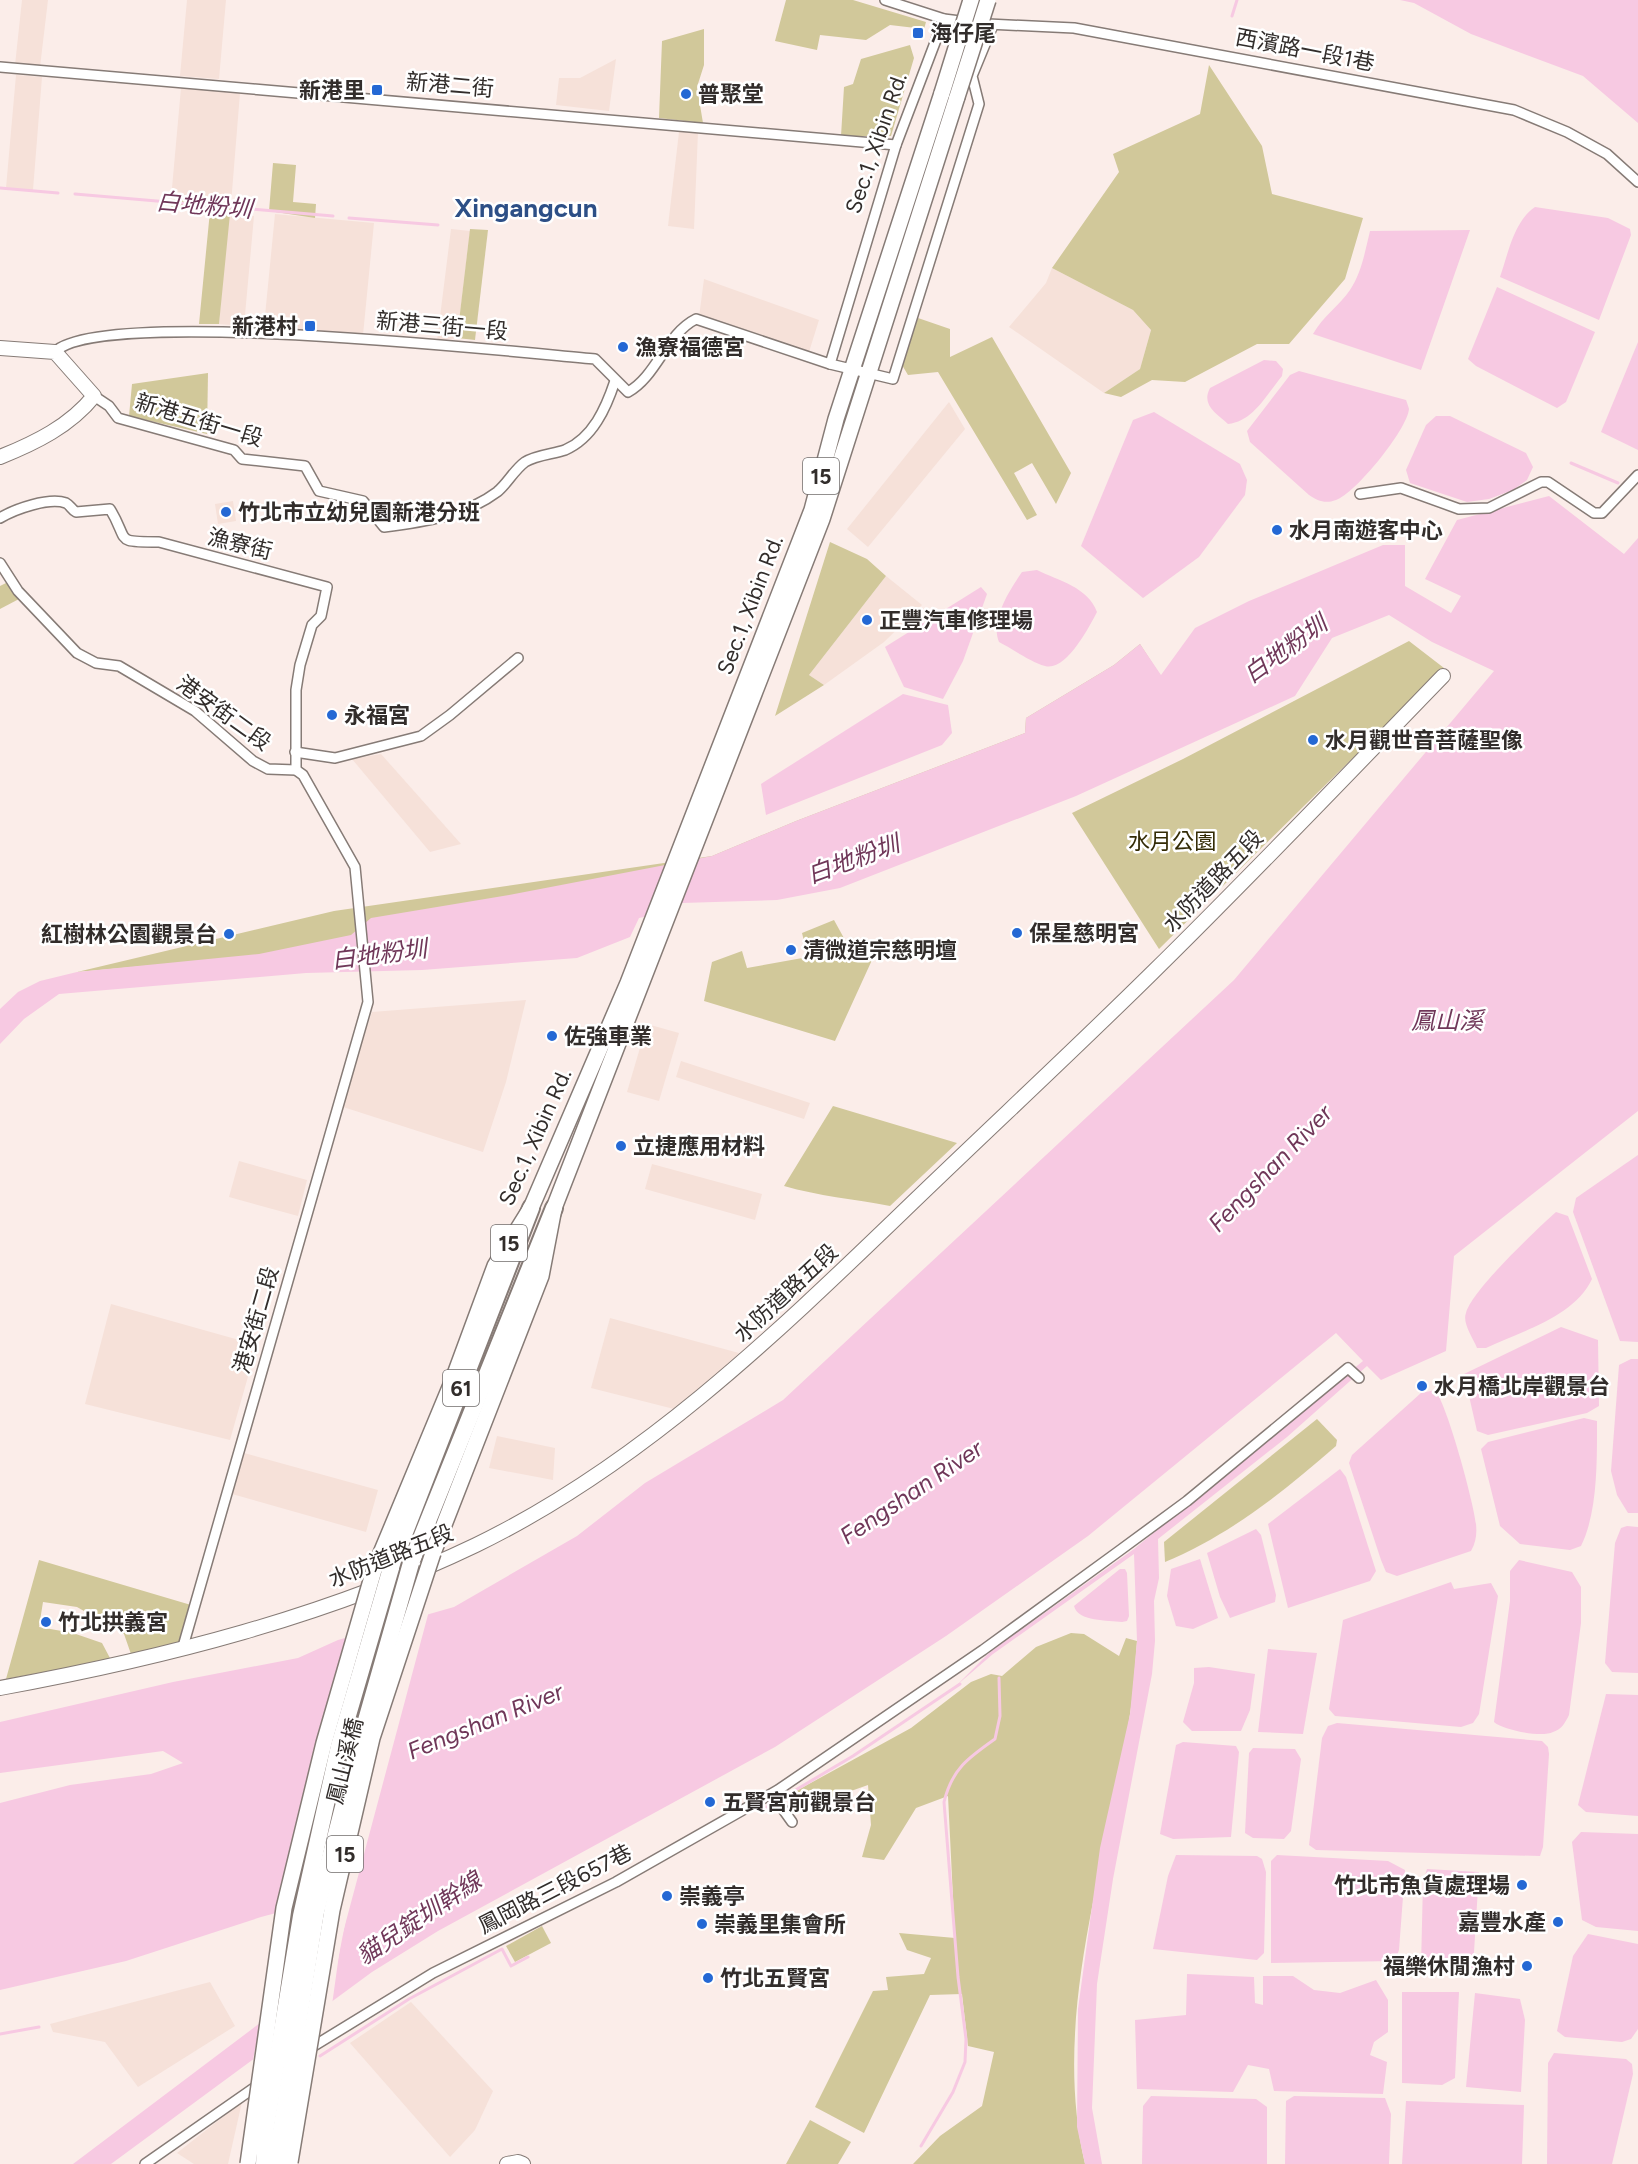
<svg xmlns="http://www.w3.org/2000/svg" width="1638" height="2164" viewBox="0 0 1638 2164" font-family="Figtree,'Noto Sans TC',sans-serif">
	<style>
		.built { fill: #f6e1d9 }
		.green { fill: #d1c89a }
		.water { fill: #f7c9e2 }
		.pier { fill: #fbede9 }
		.lines { fill: none; stroke-linecap: round; stroke-linejoin: round }
		.stream { stroke: #f7c9e2; stroke-width: 3 }
		.street-casing { stroke: #867b76; stroke-width: 12 }
		.secondary-casing { stroke: #867b76; stroke-width: 16 }
		.primary-casing { stroke: #867b76; stroke-width: 18 }
		.highway-casing { stroke: #867b76; stroke-width: 20 }
		.street { stroke: #fff; stroke-width: 9 }
		.secondary { stroke: #fff; stroke-width: 14 }
		.primary { stroke: #fff; stroke-width: 15 }
		.highway { stroke: #fff; stroke-width: 16 }
		.primary-bridge-casing { stroke: #867b76; stroke-width: 18; stroke-linecap: butt }
		.highway-bridge-casing { stroke: #867b76; stroke-width: 20; stroke-linecap: butt }
		.primary-bridge { stroke: #fff; stroke-width: 15 }
		.highway-bridge { stroke: #fff; stroke-width: 16 }
		.poi-dot { fill: #2468d4; stroke: #fff; stroke-width: 2 }
		.labels { text-anchor: middle; dominant-baseline: central; stroke-width: 5; stroke-linejoin: round; paint-order: stroke }
		.shield { fill: #fff; stroke: #706c6b; stroke-width: 1.5 }
		.shield-label { font-size: 21px; font-weight: bold; fill: #322d2b }
		.poi-label { font-size: 22px; font-weight: bold; fill: #322d2b; stroke: #fff; text-anchor: start }
		.street-label { font-size: 22px; fill: #322d2b; stroke: #fff }
		.park-label { font-size: 22px; fill: #332b05; stroke: #fff }
		.water-label { font-size: 24px; font-style: italic; fill: #703759; stroke: #fff }
		.quarter-label { font-size: 26px; font-weight: bold; fill: #2d4f86; stroke: #fff }
	</style>
	<rect width="100%" height="100%" fill="#fbede9"/>
	<!-- built -->
	<g class="built">
		<polygon points="22,0 48,0 40,67 15,65"/>
		<polygon points="187,0 226,0 219,79 180,76"/>
		<polygon points="616,59 609,111 556,105 559,78 580,78"/>
		<polygon points="16,75 42,77 33,190 6,188"/>
		<polygon points="181,88 240,93 231,204 171,199"/>
		<polygon points="679,132 698,132 694,229 668,226"/>
		<polygon points="228,213 254,216 244,326 219,324"/>
		<polygon points="275,214 374,223 363,335 264,326"/>
		<polygon points="451,229 470,231 457,338 437,341"/>
		<polygon points="1052,268 1133,310 1151,330 1140,369 1104,393 1009,327 1046,283"/>
		<polygon points="704,279 819,320 809,352 699,317"/>
		<polygon points="949,402 965,429 868,547 847,529"/>
		<polygon points="233,501 236,521 218,524 215,504"/>
		<polygon points="886,576 922,605 884,642 824,685 809,675"/>
		<polygon points="381,754 461,844 430,852 352,759"/>
		<polygon points="526,1000 506,1082 483,1152 340,1106 372,1012"/>
		<polygon points="647,1024 679,1033 659,1101 627,1092"/>
		<polygon points="681,1061 810,1103 804,1119 676,1077"/>
		<polygon points="239,1161 307,1180 298,1216 229,1197"/>
		<polygon points="652,1164 762,1194 755,1220 645,1189"/>
		<polygon points="111,1304 257,1345 230,1440 85,1404"/>
		<polygon points="610,1318 739,1353 715,1381 674,1409 591,1388"/>
		<polygon points="497,1436 555,1448 553,1480 489,1468"/>
		<polygon points="244,1453 378,1490 366,1532 232,1494"/>
		<polygon points="210,1982 235,2026 138,2087 105,2042 53,2032 50,2024"/>
		<polygon points="411,2002 493,2091 475,2130 450,2157 350,2043"/>
		<polygon points="242,2102 228,2164 194,2164 177,2153"/>
	</g>
	<!-- green -->
	<g class="green">
		<polygon points="786,0 853,0 926,22 924,29 890,25 866,40 820,35 817,50 775,41"/>
		<polygon points="704,29 704,65 697,87 703,123 659,118 662,41"/>
		<polygon points="910,45 914,58 891,136 841,136 844,87 853,84 861,59"/>
		<polygon points="1209,65 1262,146 1272,194 1363,218 1345,279 1289,344 1257,344 1185,382 1152,380 1121,397 1104,393 1140,369 1151,330 1133,310 1052,268 1119,172 1113,154 1200,114"/>
		<polygon points="273,163 296,165 293,202 316,204 315,218 269,211"/>
		<polygon points="171,199 231,204 219,324 199,324 210,211 171,208"/>
		<polygon points="470,229 488,230 475,340 457,338"/>
		<polygon points="918,318 950,329 950,357 992,337 1071,473 1056,504 1032,463 1014,473 1037,515 1027,520 938,372 908,375 902,365"/>
		<polygon points="208,373 207,434 129,416 132,384"/>
		<polygon points="830,542 867,559 886,576 809,675 824,685 775,716"/>
		<polygon points="6,583 19,599 0,609 0,586"/>
		<polygon points="1409,641 1444,668 1159,949 1072,813 1183,759"/>
		<polygon points="1140,644 1160,675 588,926 77,972 334,911 712,856 796,821 1025,733 1026,718 1114,665"/>
		<polygon points="834,920 851,951 872,960 835,1041 704,1001 712,962 742,951 747,968 808,957 802,933"/>
		<path d="M833 1106 957 1143 890 1206C854 1199 818 1196 784 1186Z"/>
		<path d="M1317 1419 1337 1440 1336 1446C1283 1492 1230 1535 1165 1562L1164 1542Z"/>
		<polygon points="39,1560 191,1605 187,1626 194,1643 132,1657 124,1634 77,1607 43,1602 39,1627 73,1633 102,1643 111,1660 6,1679"/>
		<path d="M1071 1633 1084 1634 1119 1656 1126 1638 1137 1641C1135 1665 1134 1690 1130 1714 1109 1861 1050 2014 1085 2164H913L940 2136 982 2106 994 2052 968 2046 962 1994 930 1995 864 2133 815 2107 873 1991 888 1990 886 1977 924 1974 931 1958 907 1950 899 1933 955 1938 948 1796 916 1808 884 1860 862 1857 871 1825 868 1785 797 1810 787 1796 911 1728 971 1682 991 1674 1002 1676 1036 1647Z"/>
		<polygon points="542,1926 551,1943 515,1962 506,1946"/>
		<polygon points="810,2120 851,2142 838,2164 786,2164"/>
	</g>
	<!-- water -->
	<g class="water">
		<polygon points="1400,0 1638,0 1638,123 1583,76 1471,34 1414,3"/>
		<path d="M1535 207 1608 218 1630 229 1631 235 1599 320 1500 277C1508 254 1514 221 1535 207Z"/>
		<path d="M1470 230 1421 370 1313 334C1324 315 1339 306 1350 290 1362 272 1365 251 1370 231Z"/>
		<polygon points="1497,287 1595,332 1566,402 1557,408 1476,366 1468,359"/>
		<polygon points="1638,342 1638,450 1601,432"/>
		<path d="M1264 360 1276 361 1283 369 1282 376C1267 394 1253 422 1228 424 1216 413 1201 405 1210 388Z"/>
		<path d="M1299 371 1406 400C1406 400 1409 408 1409 409 1407 430 1355 494 1336 500 1325 504 1318 501 1309 495L1250 442 1247 431 1290 375Z"/>
		<polygon points="1154,412 1240,464 1247,480 1245,495 1199,557 1143,598 1081,546 1133,420"/>
		<polygon points="1436,416 1450,416 1526,453 1533,467 1527,480 1513,490 1489,499 1467,502 1410,483 1406,470 1426,425"/>
		<polygon points="1549,496 1624,554 1638,538 1638,1111 1454,1256 1446,1351 1381,1380 1367,1366 1287,1437 1158,1539 1159,1578 1154,1601 1155,1641 1152,1674 1113,1879 1097,1984 1092,2108 1102,2164 1085,2164 1077,2127 1078,2009 1100,1848 1130,1714 1137,1641 1134,1554 993,1654 957,1685 990,1652 1134,1549 1363,1361 1336,1333 1088,1536 946,1636 775,1747 438,1931 372,1972 111,2164 73,2164 337,1965 351,1893 261,1917 126,1961 0,1990 0,1803 70,1785 151,1774 183,1763 163,1751 0,1773 0,1722 173,1682 298,1658 338,1640 454,1607 577,1536 645,1483 783,1400 1234,980 1494,671 1432,642 1389,615 1332,638 1295,696 1076,796 840,888 777,900 682,903 672,911 639,918 630,937 577,958 422,970 306,973 59,994 24,1019 0,1044 0,1009 18,992 40,981 77,972 259,954 351,935 371,918 509,895 712,856 796,821 1025,733 1026,718 1114,665 1140,644 1161,675 1195,628 1249,601 1383,545 1405,545 1405,586 1451,613 1461,596 1425,579 1457,520"/>
		<path d="M1037 570C1059 581 1088 587 1097 612 1089 627 1066 672 1045 666 1030 662 1013 649 999 642 990 620 1009 591 1022 572Z"/>
		<polygon points="981,587 987,594 963,661 943,699 904,687 885,647"/>
		<polygon points="903,694 948,705 952,733 942,745 766,815 761,784"/>
		<polygon points="1638,1155 1638,1342 1620,1341 1573,1212 1576,1198"/>
		<path d="M1556 1212 1568 1216 1592 1279C1574 1317 1522 1331 1486 1348H1477C1473 1338 1462 1323 1466 1313 1472 1290 1536 1230 1556 1212Z"/>
		<polygon points="1561,1327 1598,1340 1599,1406 1587,1413 1488,1435 1477,1431 1464,1374"/>
		<polygon points="1631,1359 1638,1359 1638,1513 1628,1513 1617,1495 1611,1471 1619,1365"/>
		<path d="M1435 1390C1447 1404 1474 1503 1476 1524 1477 1534 1476 1542 1471 1551L1397 1576 1386 1572 1381 1560 1349 1463 1352 1455 1421 1393Z"/>
		<path d="M1584 1418 1597 1421C1597 1459 1598 1512 1581 1546L1570 1550 1520 1544 1500 1526 1481 1449 1488 1442Z"/>
		<polygon points="1340,1469 1346,1477 1376,1571 1370,1581 1288,1608 1268,1524"/>
		<polygon points="1627,1526 1638,1527 1638,1673 1612,1672 1605,1663 1615,1543 1621,1528"/>
		<polygon points="1256,1529 1261,1535 1276,1595 1275,1602 1230,1618 1220,1597 1207,1553"/>
		<polygon points="1200,1559 1218,1618 1193,1629 1176,1626 1167,1596 1171,1569"/>
		<path d="M1519 1560 1572 1572 1581 1587V1623L1569 1715C1565 1723 1562 1729 1553 1732 1542 1738 1503 1730 1494 1722L1510 1601V1571Z"/>
		<path d="M1120 1569H1125L1127 1573 1129 1616 1127 1621 1122 1622C1108 1620 1078 1622 1074 1606Z"/>
		<polygon points="1451,1582 1454,1589 1491,1583 1498,1596 1479,1714 1473,1723 1461,1727 1335,1716 1329,1709 1343,1620"/>
		<polygon points="1268,1649 1317,1653 1303,1734 1258,1732"/>
		<polygon points="1209,1667 1255,1674 1250,1710 1241,1731 1192,1731 1183,1722 1194,1683 1194,1668"/>
		<polygon points="1606,1694 1638,1695 1638,1816 1586,1812 1578,1805"/>
		<polygon points="1337,1723 1542,1741 1548,1747 1549,1754 1543,1847 1540,1856 1316,1850 1309,1845 1322,1738 1328,1726"/>
		<polygon points="1183,1742 1236,1746 1239,1752 1231,1837 1173,1839 1160,1834 1176,1745"/>
		<polygon points="1253,1748 1295,1749 1301,1759 1291,1831 1284,1839 1253,1838 1245,1833 1249,1753"/>
		<polygon points="1581,1832 1638,1834 1638,1931 1596,1927 1582,1920 1572,1842"/>
		<polygon points="1176,1855 1257,1856 1262,1859 1266,1872 1264,1953 1257,1960 1153,1949 1168,1876"/>
		<polygon points="1277,1855 1388,1861 1405,1870 1399,1950 1395,1961 1271,1963 1271,1861"/>
		<polygon points="1427,1869 1479,1872 1473,1968 1421,1966 1423,1882"/>
		<polygon points="1588,1934 1638,1944 1638,2029 1631,2039 1622,2042 1565,2037 1557,2031 1573,1956"/>
		<polygon points="1187,1974 1254,1977 1255,2003 1263,2005 1263,1976 1293,1976 1314,1990 1340,1993 1376,1980 1388,2000 1388,2032 1374,2042 1370,2055 1387,2062 1383,2094 1274,2091 1269,2069 1248,2065 1233,2092 1137,2089 1135,2020 1186,2015"/>
		<polygon points="1402,1992 1459,1992 1455,2078 1442,2085 1402,2083"/>
		<polygon points="1475,1993 1520,1999 1525,2020 1521,2092 1466,2087"/>
		<polygon points="1554,2053 1626,2059 1632,2064 1633,2074 1612,2164 1547,2164 1548,2063"/>
		<polygon points="1151,2096 1256,2099 1267,2107 1267,2164 1142,2164 1143,2106"/>
		<polygon points="1294,2096 1385,2098 1391,2114 1389,2164 1285,2164 1286,2101"/>
		<polygon points="1406,2101 1524,2105 1522,2164 1402,2164"/>
	</g>
	<!-- pier -->
	<polygon class="pier" points="429,1611 341,1940 332,2005 252,2065 261,2018 334,1963 347,1896 280,1915 349,1634"/>
	<g class="lines">
		<!-- stream -->
		<g class="stream">
			<polyline points="1232,16 1237,0"/>
			<polyline points="0,188 58,193"/>
			<polyline points="75,194 333,216"/>
			<polyline points="349,218 438,225"/>
			<polyline points="1571,463 1618,483"/>
			<polyline points="767,1807 853,1756 960,1684"/>
			<polyline points="0,2034 39,2027"/>
			<polyline points="320,2056 409,1999 502,1949 511,1966 528,1957"/>
			<path d="M921 2146 953 2092 965 2062 966 2039 958 1977 944 1802C952 1769 968 1758 995 1739L1000 1716 999 1678"/>
		</g>
		<!-- street casing -->
		<g class="street-casing">
			<g id="street">
				<polyline points="885,0 944,19 968,22"/>
				<polyline points="944,19 896,145 830,364 893,379 979,104 972,76 993,25"/>
				<polyline points="988,24 1074,28 1514,110 1567,132 1607,154 1638,182"/>
				<polyline points="0,67 896,145"/>
				<path d="M55 352C98 306 514 352 595 359L628 392C657 376 666 334 696 319L830 364"/>
				<path d="M94 396 109 406 118 418 234 450 242 459 305 466 319 491 363 501 384 527C423 522 465 516 497 492 507 484 514 470 525 462 536 455 553 454 565 450 593 438 606 408 615 381"/>
				<polyline points="1360,494 1401,488 1459,509 1489,508 1541,482 1548,482 1594,513 1602,513 1638,475"/>
				<path d="M0 518C15 509 49 497 66 503 70 505 72 510 76 512L110 509C130 542 113 542 159 542L327 587 321 616 312 625 300 665 296 690V770"/>
				<polyline points="0,563 18,591 77,653 96,663 119,666 195,711 253,761 268,769 296,770 303,775 355,867 368,1002 182,1650"/>
				<polyline points="295,752 335,758 421,736 450,715 518,658"/>
				<polyline points="772,1794 792,1822"/>
				<polyline points="309,2049 433,1973 616,1882 778,1790 983,1650 1119,1551 1187,1501 1348,1368 1359,1378"/>
				<polyline points="145,2164 261,2083"/>
			</g>
		</g>
		<!-- secondary casing -->
		<g class="secondary-casing">
			<g id="secondary">
				<path d="M0 348 55 352 94 396C70 426 35 443 0 457"/>
				<path d="M0 1688C163 1658 326 1617 476 1545 653 1459 795 1315 935 1181 1007 1112 1080 1044 1151 974 1250 877 1346 776 1443 676"/>
				<polyline points="507,2164 518,2162 523,2164"/>
			</g>
		</g>
		<!-- primary casing -->
		<g class="primary-casing">
			<g id="primary">
				<polyline points="433,1553 541,1276 554,1208 822,519 957,97"/>
				<polyline points="374,1570 451,1385 495,1266 531,1208 628,983 812,510 836,419 942,93"/>
			</g>
		</g>
		<!-- highway casing -->
		<g class="highway-casing">
			<g id="highway">
				<polyline points="411,1563 554,1208"/>
				<polyline points="391,1568 531,1208"/>
			</g>
		</g>
		<!-- street -->
		<use href="#street" class="street"/>
		<!-- secondary -->
		<use href="#secondary" class="secondary"/>
		<!-- primary -->
		<use href="#primary" class="primary"/>
		<!-- highway -->
		<use href="#highway" class="highway"/>
		<!-- primary-bridge casing -->
		<g class="primary-bridge-casing">
			<g id="primary-bridge">
				<polyline points="942,93 971,0"/>
				<polyline points="957,97 988,0"/>
				<polyline points="290,2162 332,1910 372,1738 433,1553"/>
				<polyline points="248,2164 284,1908 324,1743 374,1570"/>
			</g>
		</g>
		<!-- highway-bridge casing -->
		<g class="highway-bridge-casing">
			<g id="highway-bridge">
				<polyline points="276,2162 316,1912 359,1745 411,1563"/>
				<polyline points="264,2164 266,2127 301,1916 339,1746 391,1568"/>
			</g>
		</g>
		<!-- primary-bridge -->
		<use href="#primary-bridge" class="primary-bridge"/>
		<!-- highway-bridge -->
		<use href="#highway-bridge" class="highway-bridge"/>
	</g>
	<!-- markers -->
	<g class="poi-dot">
		<rect x="912" y="27" width="12" height="12" rx="3"/>
		<rect x="371" y="84" width="12" height="12" rx="3"/>
		<circle cx="686" cy="94" r="6"/>
		<rect x="304" y="320" width="12" height="12" rx="3"/>
		<circle cx="623" cy="347" r="6"/>
		<circle cx="226" cy="512" r="6"/>
		<circle cx="1277" cy="530" r="6"/>
		<circle cx="867" cy="620" r="6"/>
		<circle cx="332" cy="715" r="6"/>
		<circle cx="1313" cy="740" r="6"/>
		<circle cx="1017" cy="933" r="6"/>
		<circle cx="229" cy="934" r="6"/>
		<circle cx="791" cy="950" r="6"/>
		<circle cx="552" cy="1036" r="6"/>
		<circle cx="621" cy="1146" r="6"/>
		<circle cx="1422" cy="1386" r="6"/>
		<circle cx="46" cy="1622" r="6"/>
		<circle cx="710" cy="1802" r="6"/>
		<circle cx="1522" cy="1885" r="6"/>
		<circle cx="667" cy="1896" r="6"/>
		<circle cx="1558" cy="1922" r="6"/>
		<circle cx="702" cy="1924" r="6"/>
		<circle cx="1527" cy="1966" r="6"/>
		<circle cx="708" cy="1978" r="6"/>
	</g>
	<g class="labels">
		<!-- shield labels -->
		<g class="shield">
			<rect x="803" y="458" width="36" height="36" rx="4.5"/>
			<rect x="491" y="1225" width="36" height="36" rx="4.5"/>
			<rect x="443" y="1370" width="36" height="36" rx="4.5"/>
			<rect x="327" y="1836" width="36" height="36" rx="4.5"/>
		</g>
		<g class="shield-label">
			<text x="821" y="476">15</text>
			<text x="509" y="1243">15</text>
			<text x="461" y="1388">61</text>
			<text x="345" y="1854">15</text>
		</g>
		<!-- poi labels -->
		<g class="poi-label">
			<text x="930" y="33">海仔尾</text>
			<text x="365" y="90" text-anchor="end">新港里</text>
			<text x="698" y="94">普聚堂</text>
			<text x="298" y="326" text-anchor="end">新港村</text>
			<text x="635" y="347">漁寮福德宮</text>
			<text x="238" y="512">竹北市立幼兒園新港分班</text>
			<text x="1289" y="530">水月南遊客中心</text>
			<text x="879" y="620">正豐汽車修理場</text>
			<text x="344" y="715">永福宮</text>
			<text x="1325" y="740">水月觀世音菩薩聖像</text>
			<text x="1029" y="933">保星慈明宮</text>
			<text x="217" y="934" text-anchor="end">紅樹林公園觀景台</text>
			<text x="803" y="950">清微道宗慈明壇</text>
			<text x="564" y="1036">佐強車業</text>
			<text x="633" y="1146">立捷應用材料</text>
			<text x="1434" y="1386">水月橋北岸觀景台</text>
			<text x="58" y="1622">竹北拱義宮</text>
			<text x="722" y="1802">五賢宮前觀景台</text>
			<text x="1510" y="1885" text-anchor="end">竹北市魚貨處理場</text>
			<text x="679" y="1896">崇義亭</text>
			<text x="1546" y="1922" text-anchor="end">嘉豐水產</text>
			<text x="714" y="1924">崇義里集會所</text>
			<text x="1515" y="1966" text-anchor="end">福樂休閒漁村</text>
			<text x="720" y="1978">竹北五賢宮</text>
		</g>
		<!-- street labels -->
		<g class="street-label">
			<text transform="translate(1305 50) rotate(11)">西濱路一段1巷</text>
			<text transform="translate(450 85) rotate(5)">新港二街</text>
			<text transform="translate(876 143) rotate(-71)">Sec.1, Xibin Rd.</text>
			<text transform="translate(442 326) rotate(5)">新港三街一段</text>
			<text transform="translate(199 420) rotate(17)">新港五街一段</text>
			<text transform="translate(240 544) rotate(14)">漁寮街</text>
			<text transform="translate(750 605) rotate(-69)">Sec.1, Xibin Rd.</text>
			<text transform="translate(224 713) rotate(36)">港安街二段</text>
			<text transform="translate(1213 881) rotate(-46)">水防道路五段</text>
			<text transform="translate(535 1137) rotate(-66)">Sec.1, Xibin Rd.</text>
			<text transform="translate(786 1293) rotate(-43)">水防道路五段</text>
			<text transform="translate(256 1320) rotate(-74)">港安街二段</text>
			<text transform="translate(391 1556) rotate(-22)">水防道路五段</text>
			<text transform="translate(345 1761) rotate(-76)">鳳山溪橋</text>
			<text transform="translate(555 1889) rotate(-27)">鳳岡路三段657巷</text>
		</g>
		<!-- park labels -->
		<g class="park-label">
			<text x="1172" y="841">水月公園</text>
		</g>
		<!-- water labels -->
		<g class="water-label">
			<text transform="translate(204 205) rotate(5)">白地粉圳</text>
			<text transform="translate(1285 649) rotate(-36)">白地粉圳</text>
			<text transform="translate(853 859) rotate(-20)">白地粉圳</text>
			<text transform="translate(379 954) rotate(-7)">白地粉圳</text>
			<text x="1447" y="1020">鳳山溪</text>
			<text transform="translate(1270 1168) rotate(-46)">Fengshan River</text>
			<text transform="translate(911 1492) rotate(-34)">Fengshan River</text>
			<text transform="translate(485 1721) rotate(-22)">Fengshan River</text>
			<text transform="translate(419 1918) rotate(-34)">貓兒錠圳幹線</text>
		</g>
		<!-- quarter labels -->
		<g class="quarter-label">
			<text x="526" y="208">Xingangcun</text>
		</g>
	</g>
</svg>
